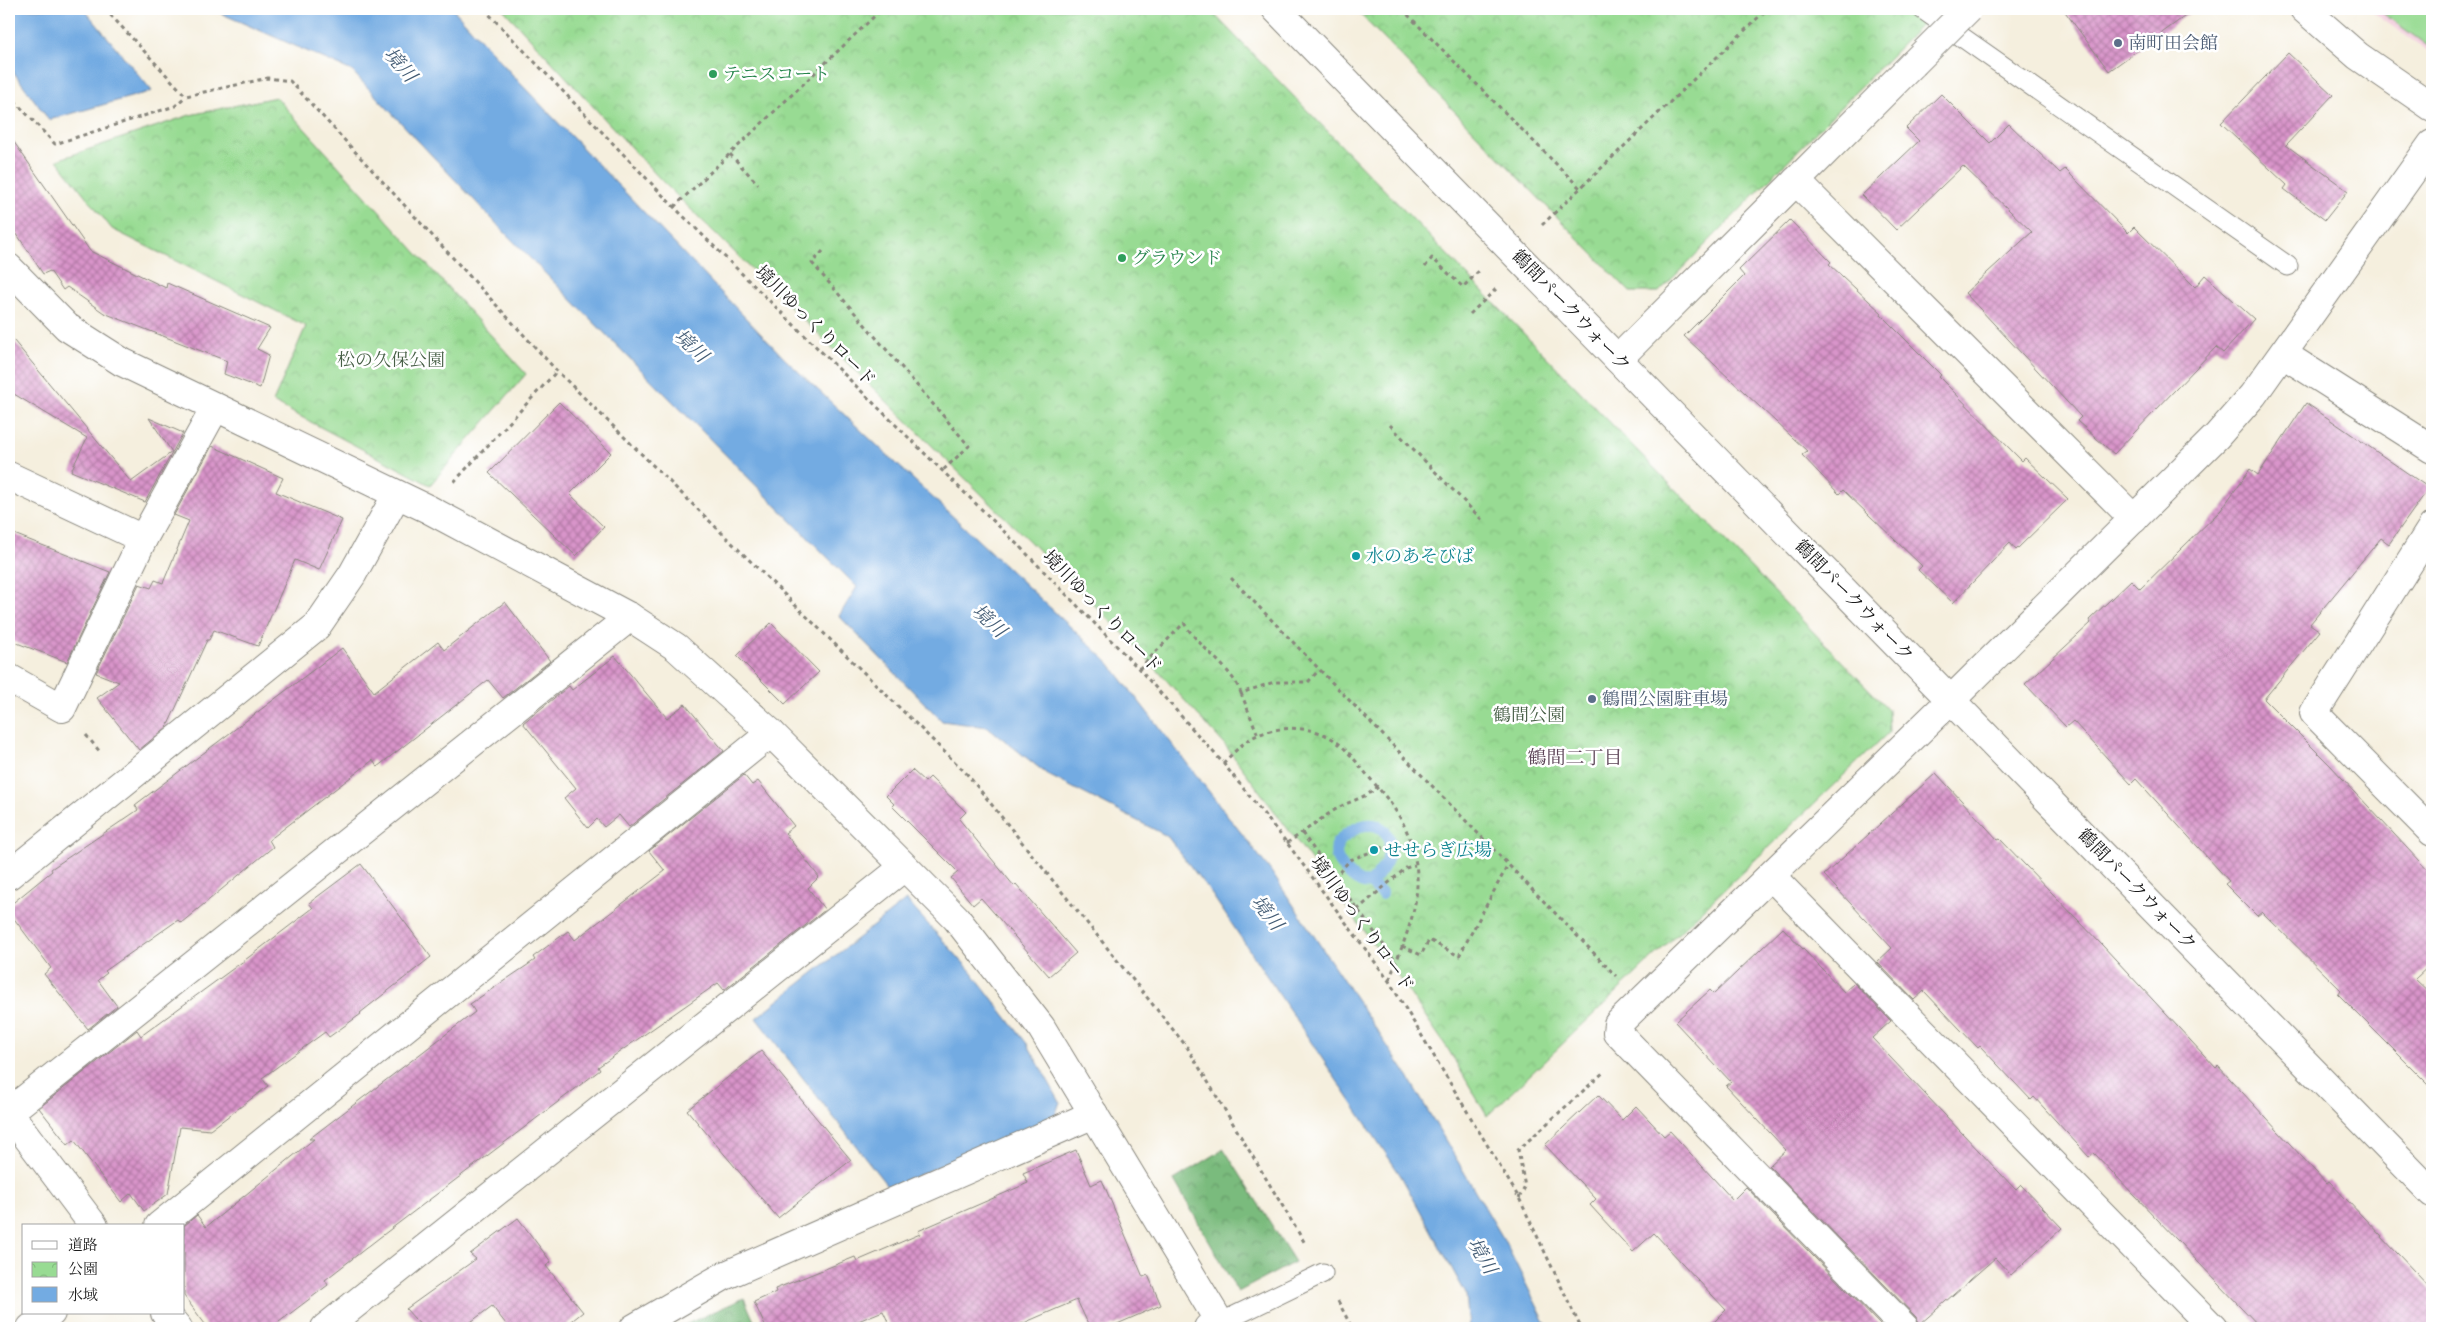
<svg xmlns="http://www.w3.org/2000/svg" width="2441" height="1337" viewBox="0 0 2441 1337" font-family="'Libre Bodoni','Noto Serif JP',serif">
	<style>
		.built { fill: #f3cfdf }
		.grass { fill: #98db93; stroke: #5a7c58 }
		.forest { fill: url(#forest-crowns); stroke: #4b6c4c }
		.park { fill: url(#park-crowns); stroke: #5a7c58 }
		.water { fill: #73abe2; stroke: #48647f }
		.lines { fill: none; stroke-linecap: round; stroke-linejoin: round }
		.stream { stroke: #73abe2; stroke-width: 12 }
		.building { fill: url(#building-cross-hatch) }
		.service-casing { stroke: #88867d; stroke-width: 21 }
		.minor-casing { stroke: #88867d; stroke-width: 30 }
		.tertiary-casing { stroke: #88867d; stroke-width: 30 }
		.path { stroke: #88867d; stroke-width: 3; stroke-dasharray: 4 4; stroke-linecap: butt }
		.service { stroke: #fff; stroke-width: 19 }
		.minor { stroke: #fff; stroke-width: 28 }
		.tertiary { stroke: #fff; stroke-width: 28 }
		.minor-bridge-casing { stroke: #88867d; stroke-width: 30; stroke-linecap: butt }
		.minor-bridge { stroke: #fff; stroke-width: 28 }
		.service-dot { fill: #5c6f8a; stroke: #fff; stroke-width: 2 }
		.leisure-dot { fill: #2e9e5b; stroke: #fff; stroke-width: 2 }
		.culture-dot { fill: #0f9aa8; stroke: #fff; stroke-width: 2 }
		.labels { text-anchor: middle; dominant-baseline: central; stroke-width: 5; stroke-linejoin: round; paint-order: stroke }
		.service-label { font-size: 18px; fill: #4e5e75; stroke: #fff; text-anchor: start }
		.leisure-label { font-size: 18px; fill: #27864d; stroke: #fff; text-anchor: start }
		.street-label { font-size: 18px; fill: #1c1c1c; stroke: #fff }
		.park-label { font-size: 18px; fill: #475f46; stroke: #fff }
		.culture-label { font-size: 18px; fill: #0d838f; stroke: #fff; text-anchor: start }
		.water-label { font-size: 19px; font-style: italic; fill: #435c75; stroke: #fff }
		.neighbourhood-label { font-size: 19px; fill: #5e4659; stroke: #fff }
	</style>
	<defs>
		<pattern id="forest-crowns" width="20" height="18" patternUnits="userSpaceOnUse" patternTransform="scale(1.25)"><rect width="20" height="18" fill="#7abb7d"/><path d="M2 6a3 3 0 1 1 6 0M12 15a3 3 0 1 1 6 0" fill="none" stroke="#639766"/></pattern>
		<pattern id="park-crowns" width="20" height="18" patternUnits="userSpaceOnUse" patternTransform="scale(1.25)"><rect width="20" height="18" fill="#98db93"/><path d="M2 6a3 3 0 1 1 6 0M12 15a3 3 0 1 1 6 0" fill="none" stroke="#82bb7e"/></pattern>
		<pattern id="building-cross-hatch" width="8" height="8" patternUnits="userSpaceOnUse" patternTransform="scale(1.25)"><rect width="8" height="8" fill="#d994ca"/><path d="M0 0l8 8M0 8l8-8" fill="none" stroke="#af78a3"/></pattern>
	</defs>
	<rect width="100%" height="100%" fill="#fff"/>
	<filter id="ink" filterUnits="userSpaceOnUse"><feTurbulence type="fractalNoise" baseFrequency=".02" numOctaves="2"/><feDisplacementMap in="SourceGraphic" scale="10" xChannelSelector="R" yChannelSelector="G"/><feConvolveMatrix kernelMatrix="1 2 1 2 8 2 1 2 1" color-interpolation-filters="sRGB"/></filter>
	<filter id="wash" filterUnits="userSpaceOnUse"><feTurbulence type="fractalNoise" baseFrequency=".0096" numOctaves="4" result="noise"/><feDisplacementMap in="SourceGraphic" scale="20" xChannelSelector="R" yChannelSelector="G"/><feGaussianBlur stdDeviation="1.12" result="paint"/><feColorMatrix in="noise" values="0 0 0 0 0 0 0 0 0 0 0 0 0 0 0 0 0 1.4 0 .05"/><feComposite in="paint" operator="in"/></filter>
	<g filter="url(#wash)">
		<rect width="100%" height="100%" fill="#f5efde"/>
		<!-- built -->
		<polygon class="built" points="2370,9 2432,9 2432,54 2382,19"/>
		<!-- grass -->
		<polygon class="grass" points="2377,9 2431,9 2432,49"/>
		<!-- forest -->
		<g class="forest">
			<polygon points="1224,1149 1295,1262 1238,1292 1174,1180"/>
			<polygon points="744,1298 757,1328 678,1328"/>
		</g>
		<!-- park -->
		<g class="park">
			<polygon points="503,9 1209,9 1888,709 1889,732 1487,1116 1448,1049 1397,975 1225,745 1131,641 662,181"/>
			<polygon points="1355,9 1937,9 1659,292 1630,292"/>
			<polygon points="276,97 526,374 430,485 273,402 306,326 112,229 57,160 190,115"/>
		</g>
		<!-- water -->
		<g class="water">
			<polygon points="9,9 84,9 152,91 49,120 9,66"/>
			<polygon points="211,9 453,9 520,83 785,359 1109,663 1270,870 1408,1077 1503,1238 1548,1328 1469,1328 1466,1294 1401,1176 1211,893 1167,836 1048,775 988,727 942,721 839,616 857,587 510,238 352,71"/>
			<polygon points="906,900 970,970 1028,1045 1060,1102 1055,1116 889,1188 756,1018"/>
		</g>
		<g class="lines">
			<!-- stream -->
			<path class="stream" d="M1370 883C1413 844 1378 799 1337 843 1336 849 1335 857 1339 862 1345 871 1359 886 1370 883L1382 894"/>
		</g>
		<g id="blocks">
			<!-- building -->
			<g class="building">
				<polygon points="2063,9 2195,9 2109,71"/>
				<polygon points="2288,53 2333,95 2286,145 2348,191 2325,220 2284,189 2287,185 2221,123"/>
				<polygon points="1941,94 1990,143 2009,124 2060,173 2065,169 2128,233 2134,227 2195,287 2205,275 2254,319 2223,353 2216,347 2114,454 2077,421 2081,417 1965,293 2032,232 1963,166 1896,230 1862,195 1919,141 1906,128"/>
				<polygon points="9,135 90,251 166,288 167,283 270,328 257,349 269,355 260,388 224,374 227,361 104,313 67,287 63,290 50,271 43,274 9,222"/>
				<polygon points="1790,220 1831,262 1829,264 1882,313 1881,315 1941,375 1939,377 2022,461 2025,458 2068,499 2016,550 2010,543 1953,603 1918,570 1922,566 1843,490 1839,494 1802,455 1807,451 1684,336 1744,276 1739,270"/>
				<polygon points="9,335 131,482 172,452 149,418 183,433 145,502 71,471 87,438 9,391"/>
				<polygon points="559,402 611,453 570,494 604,527 576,556 489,473"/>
				<polygon points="2306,403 2429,488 2389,544 2381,538 2310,624 2320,631 2264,699 2330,765 2432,875 2432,963 2415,979 2432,995 2432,1088 2338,994 2341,990 2262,912 2257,916 2225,884 2229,881 2136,779 2131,784 2073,721 2066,727 2025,684 2091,623 2089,620 2131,580 2140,589 2221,510 2250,469 2258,475"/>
				<polygon points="212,446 283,478 276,492 342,520 319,570 295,560 258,646 214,630 209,640 207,640 167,727 139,750 97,698 119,682 96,673 139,584 151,588 155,580 163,583 189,521 174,515"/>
				<polygon points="9,532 110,572 67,662 9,640"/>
				<polygon points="505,602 550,661 503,698 488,680 377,767 373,760 269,840 273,847 181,923 178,920 105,971 107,973 98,980 117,1006 88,1029 44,974 51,968 9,912 9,906 52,871 51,869 138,810 135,805 342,648 374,692 438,642 444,650"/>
				<polygon points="771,623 819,672 785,704 737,656"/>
				<polygon points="615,656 667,718 685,704 724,751 629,827 619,815 604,827 597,819 588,828 564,798 576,788 523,723 569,686 572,690"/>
				<polygon points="912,770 925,782 930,777 966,812 959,819 1014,886 1016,884 1076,953 1049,976 981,898 973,905 951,878 958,872 892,806 894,804 886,796"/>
				<polygon points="1936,773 1998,840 2000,839 2103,946 2216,1068 2218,1066 2326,1183 2329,1181 2432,1290 2432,1328 2261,1328 2094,1153 2089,1157 2034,1097 2031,1100 1980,1046 1978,1048 1924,991 1914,1000 1877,962 1892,948 1824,875"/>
				<polygon points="744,775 752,785 758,781 794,826 785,833 819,877 808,888 825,910 724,990 718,983 598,1067 600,1070 379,1238 325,1280 328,1285 271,1328 208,1328 184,1296 184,1226 197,1215 206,1227 314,1139 309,1139 475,1012 470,1004 535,960 533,957 568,931 575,940 665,871 649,851"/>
				<polygon points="361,864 431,957 360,1013 361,1014 329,1037 325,1032 262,1078 268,1086 210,1130 180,1127 168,1194 144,1211 131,1193 121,1202 74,1140 68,1145 39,1108 137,1030 141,1036 249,957 313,908 309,903"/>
				<polygon points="1783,928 1844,992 1854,983 1891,1021 1872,1038 2016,1190 2021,1185 2062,1228 2011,1275 1995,1258 1920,1324 1916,1317 1769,1166 1786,1150 1726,1086 1731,1082 1675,1022 1710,990 1714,994"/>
				<polygon points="761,1051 851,1160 778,1218 687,1110"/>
				<polygon points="1598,1095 1622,1120 1636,1106 1664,1136 1670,1131 1733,1200 1746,1187 1883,1328 1708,1328 1726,1310 1654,1233 1633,1252 1590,1205 1596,1199 1545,1145"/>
				<polygon points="1076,1150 1091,1185 1102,1180 1143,1277 1148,1275 1161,1305 1108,1328 1090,1328 1077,1300 1012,1328 891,1328 883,1311 841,1328 766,1328 754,1302 776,1292 775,1289 855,1257 857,1261 920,1234 918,1231 1028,1183 1023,1173"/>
				<polygon points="518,1218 551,1262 546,1266 583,1312 563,1328 509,1328 492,1306 463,1328 423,1328 406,1309 476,1259 470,1254"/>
			</g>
		</g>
	</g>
	<g filter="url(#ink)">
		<use href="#blocks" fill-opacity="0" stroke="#88867d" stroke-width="1"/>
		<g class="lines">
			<!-- service casing -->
			<g class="service-casing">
				<g id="service">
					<polyline points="1922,9 2288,266"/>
					<polyline points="1220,1323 1323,1273"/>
				</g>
			</g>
			<!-- minor casing -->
			<g class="minor-casing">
				<g id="minor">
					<polyline points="1796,181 2134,519"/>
					<polyline points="9,268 67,327 122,362 428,509 630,617 676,647 771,733 956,918 1041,1027 1220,1323 1208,1328"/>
					<polyline points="2283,354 2432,449"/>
					<polyline points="1618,359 1913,64"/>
					<polyline points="9,476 143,539"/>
					<polyline points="2432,527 2314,713 2432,832"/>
					<polyline points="9,678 62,708 143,539 215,408"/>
					<polyline points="9,875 317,626 352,575 396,496"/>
					<polyline points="1771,876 2213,1328"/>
					<polyline points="9,1112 630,617"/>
					<polyline points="9,1113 94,1226"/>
					<polyline points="159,1226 771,733"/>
					<polyline points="165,1313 178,1328"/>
					<polyline points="31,1328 51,1313"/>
					<polyline points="325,1328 904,867"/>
					<polyline points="634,1328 724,1276 1094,1114"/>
					<polyline points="1905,1328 1617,1032 1618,1024 1951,700"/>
				</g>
			</g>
			<!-- tertiary casing -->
			<g class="tertiary-casing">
				<g id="tertiary">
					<polyline points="1276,9 2432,1193"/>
					<polyline points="2304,9 2358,56 2432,107"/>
					<polyline points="1951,700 2217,436 2253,395 2432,144"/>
				</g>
			</g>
			<!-- path -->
			<g class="path">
				<polyline points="105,9 186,96 268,78 290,81 557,371 967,774 1187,1047 1306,1245"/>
				<polyline points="484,9 674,207 1026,553 1139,669 1223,763 1287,843 1389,981 1519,1198 1581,1328"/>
				<polyline points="1402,9 1580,188"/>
				<polyline points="9,95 55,144 175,106 186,96"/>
				<polyline points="730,154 758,184"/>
				<polyline points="674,207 882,9"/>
				<polyline points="1542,225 1767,9"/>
				<polyline points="823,251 812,263 969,446 942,471"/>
				<polyline points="1425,267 1432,258 1463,287 1479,271"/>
				<polyline points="1470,314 1496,289"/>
				<polyline points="1390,425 1483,521"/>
				<polyline points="454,482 557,371"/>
				<polyline points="1231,578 1616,976"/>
				<path d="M1139 669 1184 623C1200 649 1230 665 1241 693L1274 682H1308L1319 670"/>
				<polyline points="1241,693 1258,735"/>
				<polyline points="86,735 101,753"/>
				<path d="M1223 763C1233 754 1244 740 1258 735 1281 725 1314 726 1334 740 1347 749 1358 764 1368 776 1394 806 1409 824 1416 864 1422 906 1403 942 1389 981"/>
				<polyline points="1302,833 1396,962"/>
				<path d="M1287 843C1303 833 1317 821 1333 811 1348 801 1364 799 1378 787"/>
				<polyline points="1334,878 1350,860 1381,848 1411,845"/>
				<polyline points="1357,910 1406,868 1415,865"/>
				<polyline points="1402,946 1421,955 1429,940 1459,956 1508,865"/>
				<polyline points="1519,1198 1525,1187 1518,1150 1605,1071"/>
				<polyline points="1338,1301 1352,1328"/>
			</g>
			<!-- service -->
			<use href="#service" class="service"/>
			<!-- minor -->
			<use href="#minor" class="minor"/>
			<!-- tertiary -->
			<use href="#tertiary" class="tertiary"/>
			<!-- minor-bridge casing -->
			<g class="minor-bridge-casing">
				<polyline id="minor-bridge" points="1913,64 1968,9"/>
			</g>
			<!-- minor-bridge -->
			<use href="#minor-bridge" class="minor-bridge"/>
		</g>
	</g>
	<!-- markers -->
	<g class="service-dot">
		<circle cx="2118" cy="43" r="5"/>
		<circle cx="1592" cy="699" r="5"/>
	</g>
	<g class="leisure-dot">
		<circle cx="713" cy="74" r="5"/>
		<circle cx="1122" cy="258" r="5"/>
	</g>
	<g class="culture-dot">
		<circle cx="1356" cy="556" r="5"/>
		<circle cx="1374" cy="850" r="5"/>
	</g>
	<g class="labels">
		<!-- service labels -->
		<g class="service-label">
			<text x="2128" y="43">南町田会館</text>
			<text x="1602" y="699">鶴間公園駐車場</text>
		</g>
		<!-- leisure labels -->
		<g class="leisure-label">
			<text x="723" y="74">テニスコート</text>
			<text x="1132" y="258">グラウンド</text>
		</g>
		<!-- street labels -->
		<g class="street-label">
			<text transform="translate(1571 311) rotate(46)">鶴間パークウォーク</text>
			<text transform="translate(815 326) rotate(45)">境川ゆっくりロード</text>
			<text transform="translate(1854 601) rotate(46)">鶴間パークウォーク</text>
			<text transform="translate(1102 612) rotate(46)">境川ゆっくりロード</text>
			<text transform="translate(2137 890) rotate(46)">鶴間パークウォーク</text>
			<text transform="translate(1362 924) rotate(54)">境川ゆっくりロード</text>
		</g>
		<!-- park labels -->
		<g class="park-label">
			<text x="391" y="360">松の久保公園</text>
			<text x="1529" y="715">鶴間公園</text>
		</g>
		<!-- culture labels -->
		<g class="culture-label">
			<text x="1366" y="556">水のあそびば</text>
			<text x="1384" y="850">せせらぎ広場</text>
		</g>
		<!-- water labels -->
		<g class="water-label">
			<text transform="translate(400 65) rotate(49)">境川</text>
			<text transform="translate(691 346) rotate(43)">境川</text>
			<text transform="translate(989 621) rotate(43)">境川</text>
			<text transform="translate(1267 913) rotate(52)">境川</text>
			<text transform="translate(1482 1256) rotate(60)">境川</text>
		</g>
		<!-- neighbourhood labels -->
		<g class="neighbourhood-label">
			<text x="1575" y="758">鶴間二丁目</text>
		</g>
	</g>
	<!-- margin -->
	<rect width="2441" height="1337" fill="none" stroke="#fff" stroke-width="30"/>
	<!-- legend -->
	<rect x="22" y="1224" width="162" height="90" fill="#ffffff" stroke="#a4a4a4"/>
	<rect x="32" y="1241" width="25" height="8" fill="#ffffff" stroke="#a4a4a4"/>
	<text x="68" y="1250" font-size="15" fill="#1c1c1c">道路</text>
	<rect x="32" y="1262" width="25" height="15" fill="url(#park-crowns)" stroke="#a4a4a4"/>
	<text x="68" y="1274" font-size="15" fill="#1c1c1c">公園</text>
	<rect x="32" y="1287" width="25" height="15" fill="#73abe2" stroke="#a4a4a4"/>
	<text x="68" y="1300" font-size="15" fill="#1c1c1c">水域</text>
</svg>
